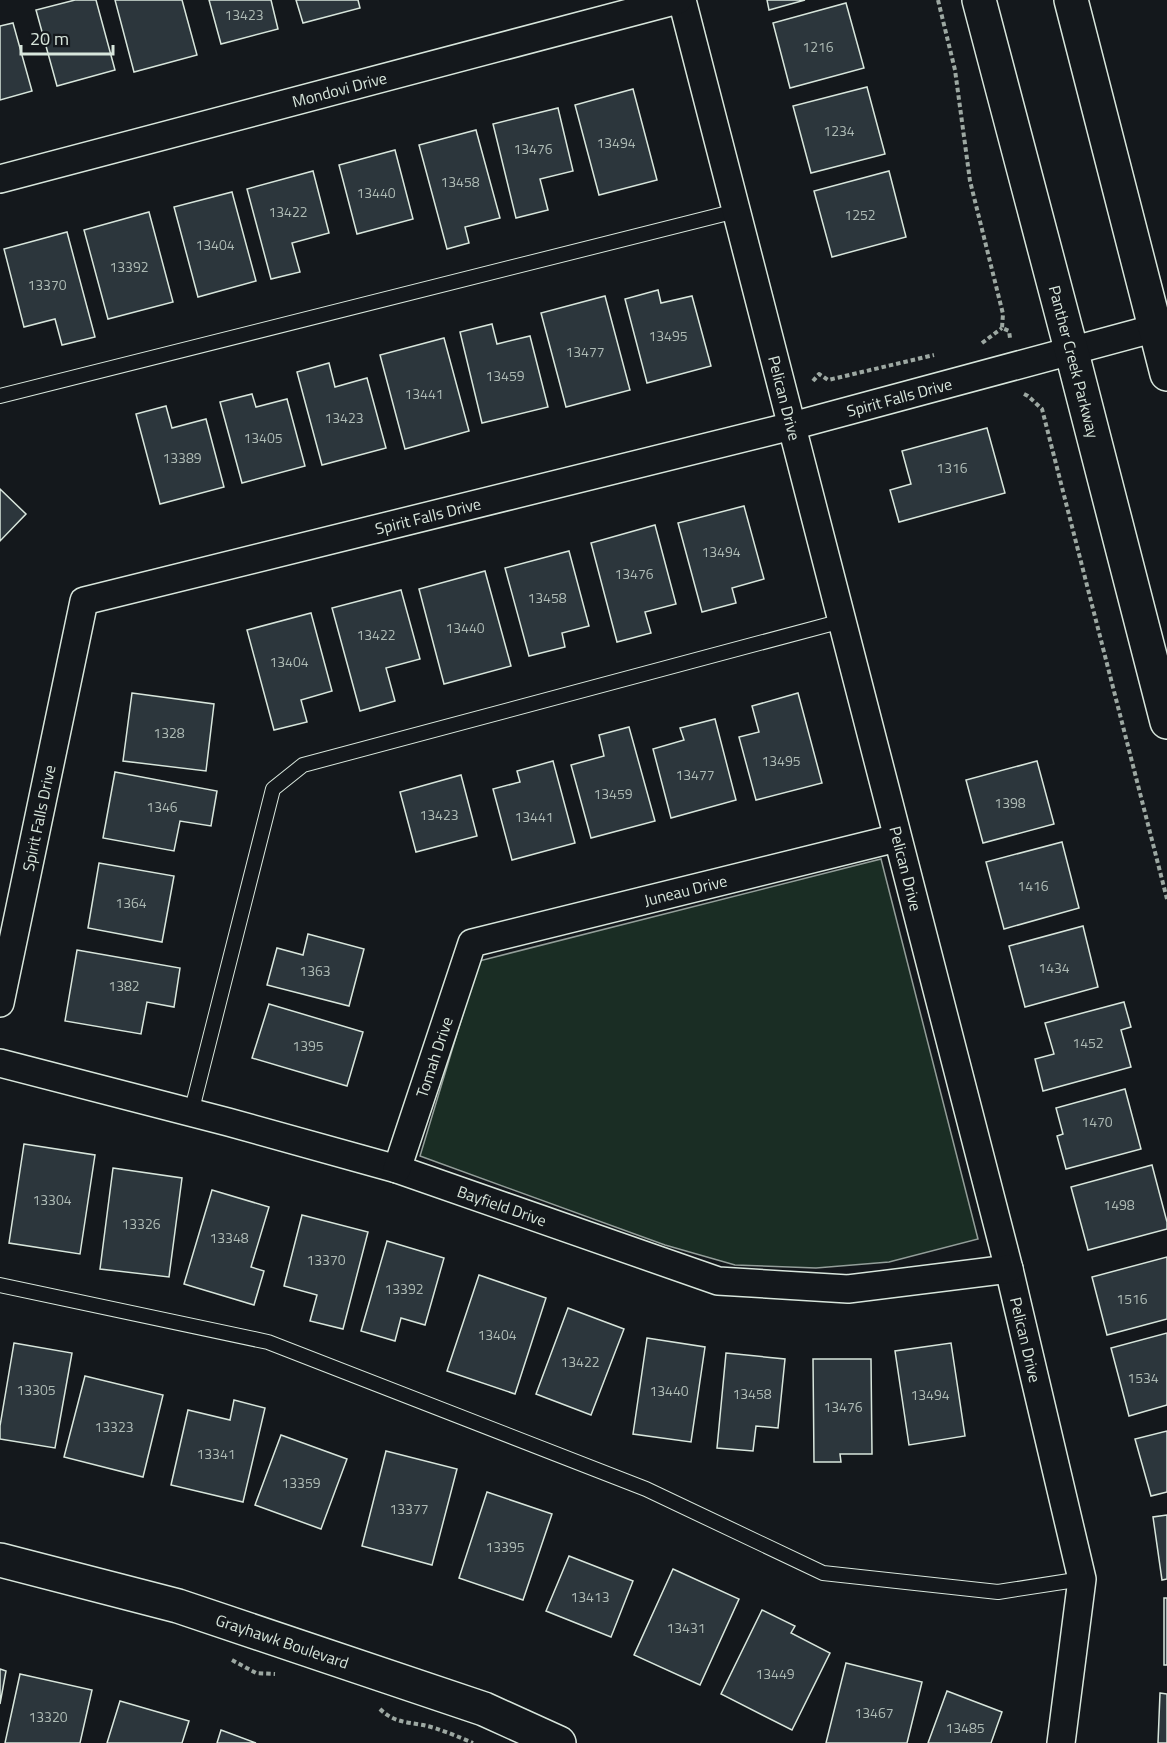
<svg xmlns="http://www.w3.org/2000/svg" width="1167" height="1743" viewBox="0 0 1167 1743" font-family="'Titillium Web',sans-serif">
	<style>
		.green { fill: #1a2d24; stroke: #939e99; stroke-width: 1.5 }
		.building { fill: #2c363c; stroke: #d8e6dc; stroke-width: 1.5 }
		.lines { fill: none; stroke-linecap: round; stroke-linejoin: round }
		.lane-casing { stroke: #d8e6dc; stroke-width: 16 }
		.street-casing { stroke: #d8e6dc; stroke-width: 30 }
		.secondary-casing { stroke: #d8e6dc; stroke-width: 36 }
		.path { stroke: #9da8a2; stroke-width: 4; stroke-dasharray: 4.5 3; stroke-linecap: butt }
		.lane { stroke: #14181c; stroke-width: 14 }
		.street { stroke: #14181c; stroke-width: 27 }
		.secondary { stroke: #14181c; stroke-width: 33 }
		.labels { text-anchor: middle; dominant-baseline: central; stroke-width: 4.5; stroke-linejoin: round; paint-order: stroke }
		.number-label { font-size: 14px; fill: #adbab4 }
		.street-label { font-size: 16px; fill: #d8e6dc; stroke: #14181c }
	</style>
	<rect width="100%" height="100%" fill="#14181c"/>
	<!-- green -->
	<polygon class="green" points="881,859 978,1239 889,1262 816,1268 735,1265 665,1245 420,1156 479,961"/>
	<!-- building -->
	<g class="building">
		<polygon points="75,0 96,0 115,70 57,86 36,10"/>
		<polygon points="115,0 182,0 197,55 134,72"/>
		<polygon points="209,0 271,0 278,29 221,44"/>
		<polygon points="296,0 358,0 360,8 303,23"/>
		<polygon points="767,0 805,0 769,10"/>
		<polygon points="846,3 864,68 790,88 773,23"/>
		<polygon points="13,23 32,91 0,100 0,26"/>
		<polygon points="867,87 885,154 811,173 793,106"/>
		<polygon points="633,89 657,180 599,195 575,105"/>
		<polygon points="558,108 573,171 540,179 548,210 516,218 493,124"/>
		<polygon points="476,130 500,218 465,227 469,243 447,249 419,145"/>
		<polygon points="395,150 413,219 357,234 339,165"/>
		<polygon points="313,171 329,233 292,243 300,272 271,279 247,189"/>
		<polygon points="889,171 906,237 832,257 814,191"/>
		<polygon points="232,192 256,281 198,297 174,207"/>
		<polygon points="149,212 173,302 108,319 84,230"/>
		<polygon points="67,232 95,337 62,345 55,319 24,327 4,249"/>
		<polygon points="658,290 661,303 692,296 711,366 647,383 625,299"/>
		<polygon points="605,296 630,390 566,407 541,313"/>
		<polygon points="492,324 497,344 530,336 548,407 482,423 460,332"/>
		<polygon points="444,338 469,431 405,449 380,355"/>
		<polygon points="329,363 335,387 367,378 386,448 322,465 297,372"/>
		<polygon points="252,394 256,407 287,399 305,466 242,483 220,402"/>
		<polygon points="166,406 172,428 206,419 224,487 160,504 136,414"/>
		<polygon points="987,428 1005,493 899,522 890,490 911,484 902,451"/>
		<polygon points="0,489 26,514 0,541"/>
		<polygon points="744,506 764,579 732,588 736,603 702,612 678,523"/>
		<polygon points="655,525 676,604 645,612 651,633 617,642 591,543"/>
		<polygon points="569,551 589,626 562,633 565,647 529,656 505,568"/>
		<polygon points="485,571 511,666 444,684 419,589"/>
		<polygon points="401,590 420,659 386,668 395,701 360,711 332,608"/>
		<polygon points="311,613 332,691 301,700 307,722 274,730 247,630"/>
		<polygon points="132,693 214,704 206,771 123,761"/>
		<polygon points="798,693 822,783 756,800 739,737 759,732 752,706"/>
		<polygon points="715,719 736,800 671,818 653,749 684,740 680,728"/>
		<polygon points="629,727 655,821 591,838 571,765 604,756 599,735"/>
		<polygon points="553,761 575,843 512,860 493,789 520,782 517,771"/>
		<polygon points="1037,761 1054,824 983,843 966,780"/>
		<polygon points="115,772 217,791 211,826 180,821 174,851 103,838"/>
		<polygon points="461,775 477,836 416,852 400,792"/>
		<polygon points="1062,842 1079,908 1004,929 986,862"/>
		<polygon points="99,863 174,876 162,942 88,928"/>
		<polygon points="1083,926 1098,987 1025,1007 1009,946"/>
		<polygon points="308,934 364,949 349,1006 267,985 277,948 303,955"/>
		<polygon points="77,950 180,968 174,1007 147,1002 141,1034 65,1021"/>
		<polygon points="1124,1002 1131,1027 1121,1030 1131,1067 1043,1091 1035,1059 1054,1054 1045,1023"/>
		<polygon points="269,1004 363,1032 347,1086 252,1058"/>
		<polygon points="1125,1089 1141,1149 1066,1169 1057,1136 1063,1134 1056,1108"/>
		<polygon points="24,1144 95,1155 80,1254 9,1243"/>
		<polygon points="1152,1165 1167,1222 1167,1229 1088,1250 1071,1187"/>
		<polygon points="113,1168 182,1178 169,1277 100,1269"/>
		<polygon points="212,1190 269,1207 251,1267 264,1271 254,1305 184,1284"/>
		<polygon points="302,1215 368,1232 343,1329 310,1321 317,1295 284,1286"/>
		<polygon points="387,1241 444,1258 425,1325 401,1318 395,1341 361,1331"/>
		<polygon points="1167,1257 1167,1319 1107,1335 1092,1277"/>
		<polygon points="479,1275 546,1298 515,1394 447,1371"/>
		<polygon points="568,1308 624,1329 591,1415 536,1394"/>
		<polygon points="1167,1333 1167,1405 1129,1416 1111,1348"/>
		<polygon points="647,1338 705,1347 691,1442 633,1434"/>
		<polygon points="14,1343 72,1353 55,1448 0,1439 0,1426"/>
		<polygon points="951,1343 965,1436 909,1445 895,1351"/>
		<polygon points="726,1353 785,1359 778,1428 756,1426 753,1451 717,1448"/>
		<polygon points="813,1359 871,1359 872,1454 840,1454 841,1462 814,1462"/>
		<polygon points="85,1376 163,1395 143,1477 64,1457"/>
		<polygon points="234,1400 265,1408 243,1502 171,1485 188,1410 230,1420"/>
		<polygon points="1167,1431 1167,1492 1151,1496 1135,1439"/>
		<polygon points="281,1435 347,1459 321,1529 255,1505"/>
		<polygon points="386,1451 457,1469 432,1565 362,1546"/>
		<polygon points="487,1492 552,1514 523,1600 459,1578"/>
		<polygon points="1167,1515 1167,1579 1162,1580 1153,1517"/>
		<polygon points="569,1556 633,1581 611,1637 546,1611"/>
		<polygon points="673,1569 739,1599 700,1685 634,1655"/>
		<rect x="1164" y="1598" width="3" height="67"/>
		<polygon points="762,1610 795,1626 791,1633 830,1653 792,1730 721,1694"/>
		<polygon points="846,1663 922,1682 907,1743 826,1743"/>
		<polygon points="0,1669 6,1671 0,1704"/>
		<polygon points="20,1674 92,1690 80,1743 5,1743"/>
		<polygon points="947,1691 1002,1712 991,1743 928,1743"/>
		<polygon points="1160,1693 1167,1694 1167,1743 1158,1743"/>
		<polygon points="120,1701 189,1721 182,1743 107,1743"/>
		<polygon points="221,1730 256,1743 217,1743"/>
	</g>
	<g class="lines">
		<!-- lane casing -->
		<g class="lane-casing">
			<g id="lane">
				<polyline points="0,396 736,211"/>
				<polyline points="191,1113 273,789 303,765 842,621"/>
				<polyline points="0,1285 268,1342 646,1489 823,1573 998,1592 1082,1579"/>
			</g>
		</g>
		<!-- street casing -->
		<g class="street-casing">
			<g id="street">
				<path id="s1" d="M682 0 1009 1269 1082 1579 1061 1743"/>
				<path id="s2" d="M0 179 678 0"/>
				<path id="s3" d="M0 1003 84 601 792 426 1167 325"/>
				<path id="s4" d="M0 1063 228 1122 397 1169 718 1281 848 1289 1009 1269"/>
				<path id="s5" d="M397 1169 472 943 897 838"/>
			</g>
		</g>
		<!-- secondary casing -->
		<g class="secondary-casing">
			<g id="secondary">
				<path id="s6" d="M979 0 1071 349 1167 722"/>
				<polyline points="1071,0 1167,374"/>
				<path id="s7" d="M0 1560 178 1606 484 1709 559 1743"/>
			</g>
		</g>
		<!-- path -->
		<g class="path">
			<polyline points="938,0 955,70 970,181 1003,314 1002,328 1009,331 1010,338"/>
			<polyline points="982,343 1002,328"/>
			<polyline points="813,381 819,374 828,380 934,355"/>
			<polyline points="1024,394 1028,396 1042,409 1167,899"/>
			<polyline points="232,1660 256,1673 275,1674"/>
			<path d="M380 1709C393 1722 406 1722 423 1725 438 1728 459 1737 473 1743"/>
		</g>
		<!-- lane -->
		<use href="#lane" class="lane"/>
		<!-- street -->
		<use href="#street" class="street"/>
		<!-- secondary -->
		<use href="#secondary" class="secondary"/>
	</g>
	<g class="labels">
		<!-- number labels -->
		<g class="number-label">
			<text x="244" y="14">13423</text>
			<text x="818" y="46">1216</text>
			<text x="839" y="130">1234</text>
			<text x="616" y="142">13494</text>
			<text x="533" y="148">13476</text>
			<text x="460" y="181">13458</text>
			<text x="376" y="192">13440</text>
			<text x="288" y="211">13422</text>
			<text x="860" y="214">1252</text>
			<text x="215" y="244">13404</text>
			<text x="129" y="266">13392</text>
			<text x="47" y="284">13370</text>
			<text x="668" y="335">13495</text>
			<text x="585" y="351">13477</text>
			<text x="505" y="375">13459</text>
			<text x="424" y="393">13441</text>
			<text x="344" y="417">13423</text>
			<text x="263" y="437">13405</text>
			<text x="182" y="457">13389</text>
			<text x="952" y="467">1316</text>
			<text x="721" y="551">13494</text>
			<text x="634" y="573">13476</text>
			<text x="547" y="597">13458</text>
			<text x="465" y="627">13440</text>
			<text x="376" y="634">13422</text>
			<text x="289" y="661">13404</text>
			<text x="169" y="732">1328</text>
			<text x="781" y="760">13495</text>
			<text x="695" y="774">13477</text>
			<text x="613" y="793">13459</text>
			<text x="1010" y="802">1398</text>
			<text x="162" y="806">1346</text>
			<text x="439" y="814">13423</text>
			<text x="534" y="816">13441</text>
			<text x="1033" y="885">1416</text>
			<text x="131" y="902">1364</text>
			<text x="1054" y="967">1434</text>
			<text x="315" y="970">1363</text>
			<text x="124" y="985">1382</text>
			<text x="1088" y="1042">1452</text>
			<text x="308" y="1045">1395</text>
			<text x="1097" y="1121">1470</text>
			<text x="52" y="1199">13304</text>
			<text x="1119" y="1204">1498</text>
			<text x="141" y="1223">13326</text>
			<text x="229" y="1237">13348</text>
			<text x="326" y="1259">13370</text>
			<text x="404" y="1288">13392</text>
			<text x="1132" y="1298">1516</text>
			<text x="497" y="1334">13404</text>
			<text x="580" y="1361">13422</text>
			<text x="1143" y="1377">1534</text>
			<text x="36" y="1389">13305</text>
			<text x="669" y="1390">13440</text>
			<text x="752" y="1393">13458</text>
			<text x="930" y="1394">13494</text>
			<text x="843" y="1406">13476</text>
			<text x="114" y="1426">13323</text>
			<text x="216" y="1453">13341</text>
			<text x="301" y="1482">13359</text>
			<text x="409" y="1508">13377</text>
			<text x="505" y="1546">13395</text>
			<text x="590" y="1596">13413</text>
			<text x="686" y="1627">13431</text>
			<text x="775" y="1673">13449</text>
			<text x="874" y="1712">13467</text>
			<text x="48" y="1716">13320</text>
			<text x="965" y="1727">13485</text>
		</g>
		<!-- street labels -->
		<g class="street-label">
			<text stroke="none"><textPath href="#s2" startOffset="351">Mondovi Drive</textPath></text>
			<text stroke="none"><textPath href="#s6" startOffset="374">Panther Creek Parkway</textPath></text>
			<text stroke="none"><textPath href="#s3" startOffset="1251">Spirit Falls Drive</textPath></text>
			<text stroke="none"><textPath href="#s1" startOffset="411">Pelican Drive</textPath></text>
			<text stroke="none"><textPath href="#s3" startOffset="765">Spirit Falls Drive</textPath></text>
			<text stroke="none"><textPath href="#s3" startOffset="189">Spirit Falls Drive</textPath></text>
			<text stroke="none"><textPath href="#s1" startOffset="897">Pelican Drive</textPath></text>
			<text stroke="none"><textPath href="#s5" startOffset="458">Juneau Drive</textPath></text>
			<text stroke="none"><textPath href="#s5" startOffset="118">Tomah Drive</textPath></text>
			<text stroke="none"><textPath href="#s4" startOffset="522">Bayfield Drive</textPath></text>
			<text stroke="none"><textPath href="#s1" startOffset="1383">Pelican Drive</textPath></text>
			<text stroke="none"><textPath href="#s7" startOffset="294">Grayhawk Boulevard</textPath></text>
		</g>
	</g>
	<!-- scale -->
	<path d="M21 45v9h92v-9" fill="none" stroke="#d8e6dc" stroke-width="3"/>
	<text x="30" y="45" font-size="18" fill="#d8e6dc" stroke="#14181c" stroke-width="4.5" paint-order="stroke">20 m</text>
</svg>
